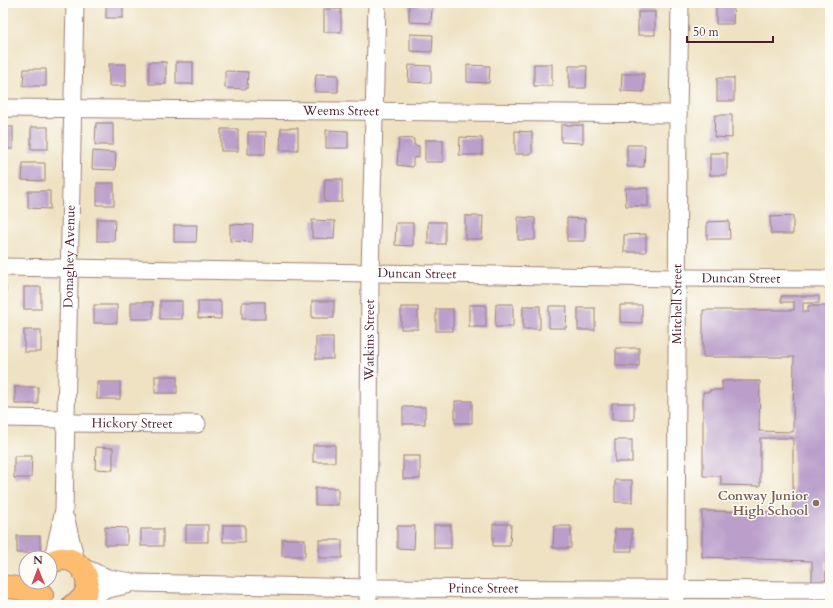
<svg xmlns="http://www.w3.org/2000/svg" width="833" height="608" viewBox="0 0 833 608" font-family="Cardo,serif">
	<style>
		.building { fill: #ba9fca }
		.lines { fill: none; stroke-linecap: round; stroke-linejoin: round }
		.minor-casing { stroke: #9c8077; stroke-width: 19 }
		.major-casing { stroke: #9c8077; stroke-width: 24 }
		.minor { stroke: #fff; stroke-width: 17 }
		.major { stroke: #fdbc70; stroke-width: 22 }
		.education-dot { fill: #8d6e63; stroke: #fdfcf7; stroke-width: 1.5 }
		.labels { text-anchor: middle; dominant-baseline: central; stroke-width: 3; stroke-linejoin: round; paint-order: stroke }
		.street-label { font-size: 13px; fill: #4a1f2b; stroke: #fdfcf7 }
		.education-label { font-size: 13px; font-weight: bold; fill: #785e54; stroke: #fdfcf7; text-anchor: end }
	</style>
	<rect width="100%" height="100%" fill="#fdfcf7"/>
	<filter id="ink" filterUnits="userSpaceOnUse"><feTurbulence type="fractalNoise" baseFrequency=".025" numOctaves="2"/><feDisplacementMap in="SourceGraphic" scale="8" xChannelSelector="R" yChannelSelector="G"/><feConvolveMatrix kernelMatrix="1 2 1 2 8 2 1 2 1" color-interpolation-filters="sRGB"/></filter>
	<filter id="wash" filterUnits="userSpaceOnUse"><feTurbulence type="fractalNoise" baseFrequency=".012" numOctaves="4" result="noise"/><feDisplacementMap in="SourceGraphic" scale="16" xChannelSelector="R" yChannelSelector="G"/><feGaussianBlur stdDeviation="0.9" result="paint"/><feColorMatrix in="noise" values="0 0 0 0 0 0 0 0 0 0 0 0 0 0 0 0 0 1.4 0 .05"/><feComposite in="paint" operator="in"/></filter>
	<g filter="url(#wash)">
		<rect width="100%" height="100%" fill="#efe2c3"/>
		<g id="blocks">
			<!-- building -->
			<g class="building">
				<rect x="106" y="3" width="17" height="15"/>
				<polygon points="716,3 734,3 733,24 716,24"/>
				<polygon points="409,5 432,6 431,23 409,22"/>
				<rect x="324" y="9" width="17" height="23"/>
				<rect x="638" y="12" width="17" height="23"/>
				<polygon points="410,34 433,35 432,52 410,51"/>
				<rect x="149" y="62" width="17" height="22"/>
				<rect x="176" y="62" width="17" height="22"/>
				<rect x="109" y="64" width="17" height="22"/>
				<rect x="534" y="64" width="18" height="22"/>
				<polygon points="409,65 431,66 431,83 408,82"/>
				<polygon points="467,65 490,66 489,83 467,82"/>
				<polygon points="569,66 587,66 586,88 569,88"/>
				<polygon points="24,69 46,69 46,86 23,86"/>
				<polygon points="225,71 248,72 247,89 225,88"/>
				<polygon points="316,74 338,75 338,92 315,92"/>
				<polygon points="622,74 644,74 644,92 621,91"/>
				<rect x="717" y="78" width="17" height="23"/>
				<polygon points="715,115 732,115 732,138 714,137"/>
				<polygon points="96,123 113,123 113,145 95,145"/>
				<polygon points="561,125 583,125 583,143 561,142"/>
				<rect x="3" y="127" width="10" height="22"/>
				<rect x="31" y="127" width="17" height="22"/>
				<polygon points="281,128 298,128 298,150 280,150"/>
				<rect x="221" y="129" width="17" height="22"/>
				<polygon points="326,130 348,131 348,148 326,148"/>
				<polygon points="515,131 532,132 532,154 515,154"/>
				<polygon points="248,132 266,132 265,154 248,154"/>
				<polygon points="460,137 482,138 482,155 459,155"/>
				<polygon points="399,138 414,139 414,145 419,146 419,157 413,158 413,167 397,165"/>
				<rect x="425" y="140" width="18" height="22"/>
				<polygon points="627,145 645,145 644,167 627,167"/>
				<polygon points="93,151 116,153 115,170 92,169"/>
				<rect x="710" y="153" width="17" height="22"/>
				<polygon points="23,163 45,163 45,181 22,180"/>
				<polygon points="325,179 342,179 342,202 324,202"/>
				<rect x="97" y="183" width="17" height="22"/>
				<polygon points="625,188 648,188 648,206 626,206"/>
				<polygon points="28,191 50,191 50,209 28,208"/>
				<polygon points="465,216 483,216 482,239 465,239"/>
				<polygon points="793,216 793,234 771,234 770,217"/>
				<polygon points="518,217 535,218 535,240 518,240"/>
				<polygon points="567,218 585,219 585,241 567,241"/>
				<polygon points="97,219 115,219 114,241 97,241"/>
				<polygon points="312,220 335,221 334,239 312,238"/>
				<polygon points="729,221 730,239 707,239 707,222"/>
				<rect x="428" y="222" width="17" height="22"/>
				<polygon points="396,223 413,223 413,246 395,245"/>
				<polygon points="230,224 253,225 252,242 230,241"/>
				<polygon points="174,225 197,225 196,242 174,242"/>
				<polygon points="646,234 646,252 624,252 624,235"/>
				<rect x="3" y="287" width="3" height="17"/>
				<rect x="24" y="287" width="17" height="22"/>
				<polygon points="781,296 819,296 819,303 803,303 803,312 808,312 808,306 830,306 830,561 826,561 825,605 812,605 812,561 702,557 702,511 793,512 793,438 760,438 760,486 721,485 721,476 703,476 703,392 710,392 710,390 722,390 722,381 760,381 759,431 793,432 794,357 703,357 703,310 794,310 794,302 781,302"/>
				<rect x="160" y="301" width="22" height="18"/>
				<polygon points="198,301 221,301 221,319 198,318"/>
				<rect x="312" y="301" width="22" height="17"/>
				<rect x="131" y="302" width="22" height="17"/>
				<rect x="242" y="302" width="23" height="17"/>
				<polygon points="496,304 513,304 513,327 495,327"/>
				<rect x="94" y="305" width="23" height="18"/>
				<rect x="469" y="305" width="17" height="22"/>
				<polygon points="620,305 642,305 642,323 620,322"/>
				<rect x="523" y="306" width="17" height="23"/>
				<polygon points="549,306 567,306 566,328 549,328"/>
				<rect x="401" y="307" width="17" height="22"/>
				<rect x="578" y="308" width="17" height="22"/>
				<rect x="436" y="309" width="17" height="22"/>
				<rect x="24" y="330" width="17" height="22"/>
				<rect x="316" y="337" width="17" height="22"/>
				<rect x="616" y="348" width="23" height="18"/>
				<rect x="155" y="376" width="22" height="17"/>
				<rect x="97" y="382" width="23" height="17"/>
				<rect x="15" y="387" width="23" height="17"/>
				<rect x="455" y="401" width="17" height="22"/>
				<rect x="612" y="403" width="22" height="17"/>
				<rect x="403" y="407" width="22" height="17"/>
				<rect x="615" y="440" width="17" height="22"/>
				<rect x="313" y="445" width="22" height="17"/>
				<polygon points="96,447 113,448 113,470 95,469"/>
				<polygon points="14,456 32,456 31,478 14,478"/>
				<rect x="403" y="456" width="17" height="23"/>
				<rect x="615" y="480" width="17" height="22"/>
				<rect x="315" y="488" width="23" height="17"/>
				<polygon points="493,524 511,524 510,546 493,546"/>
				<rect x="186" y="525" width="22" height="17"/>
				<rect x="223" y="525" width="22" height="17"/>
				<rect x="434" y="525" width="17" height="23"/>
				<polygon points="397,526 415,526 414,549 397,548"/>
				<polygon points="554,526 571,526 571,548 553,548"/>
				<polygon points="105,527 127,528 127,545 105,545"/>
				<rect x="141" y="529" width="22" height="17"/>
				<rect x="615" y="529" width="17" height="22"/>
				<rect x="3" y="536" width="3" height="17"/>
				<rect x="17" y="536" width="23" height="17"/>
				<rect x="282" y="539" width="23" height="17"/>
				<rect x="319" y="540" width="23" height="18"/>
			</g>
		</g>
	</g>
	<g filter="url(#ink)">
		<use href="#blocks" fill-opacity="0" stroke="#9c8077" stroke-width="1"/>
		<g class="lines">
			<!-- minor casing -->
			<g class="minor-casing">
				<g id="minor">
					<path id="s1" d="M3 108 678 114"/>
					<path id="s2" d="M3 267 677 278 830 279"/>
					<polyline points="3,418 67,419"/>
					<path id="s3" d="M67 423 197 424"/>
					<polyline points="66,520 76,562"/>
					<path id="s4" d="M52 562 64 510 75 3"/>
					<path id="s5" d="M82 567 108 578 137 583 369 588 830 590"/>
					<polyline points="83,598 108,589 127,585"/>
					<path id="s6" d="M368 605 370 273 377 3"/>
					<path id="s7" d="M676 605 678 114 680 3"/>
				</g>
			</g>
			<!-- major casing -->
			<g class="major-casing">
				<g id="major">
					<path d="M50 563C79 545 104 591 73 605"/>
					<polyline points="3,586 30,590 42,595"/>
				</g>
			</g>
			<!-- minor -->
			<use href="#minor" class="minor"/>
			<!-- major -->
			<use href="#major" class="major"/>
		</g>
	</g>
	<!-- markers -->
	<circle class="education-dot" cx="816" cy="503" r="4"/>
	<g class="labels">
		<!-- street labels -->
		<g class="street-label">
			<text stroke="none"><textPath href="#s1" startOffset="338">Weems Street</textPath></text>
			<text stroke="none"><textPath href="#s4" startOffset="307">Donaghey Avenue</textPath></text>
			<text stroke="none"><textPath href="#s2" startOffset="414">Duncan Street</textPath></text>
			<text stroke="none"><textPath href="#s2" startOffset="738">Duncan Street</textPath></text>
			<text stroke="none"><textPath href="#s7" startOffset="301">Mitchell Street</textPath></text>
			<text stroke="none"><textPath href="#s6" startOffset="265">Watkins Street</textPath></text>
			<text stroke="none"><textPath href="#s3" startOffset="65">Hickory Street</textPath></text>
			<text stroke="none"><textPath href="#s5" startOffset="404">Prince Street</textPath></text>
		</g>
		<!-- education labels -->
		<g class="education-label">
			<text x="808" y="496">Conway Junior<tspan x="808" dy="15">High School</tspan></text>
		</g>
	</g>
	<!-- margin -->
	<rect width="833" height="608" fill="none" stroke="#fdfcf7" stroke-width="16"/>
	<!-- north arrow -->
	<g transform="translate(38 570) rotate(359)"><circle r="19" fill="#fdfcf7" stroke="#b5a4a5"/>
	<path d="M0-3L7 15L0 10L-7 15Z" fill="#d1495b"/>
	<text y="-6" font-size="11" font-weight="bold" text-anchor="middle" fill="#4a1f2b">N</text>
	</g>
	<!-- scale -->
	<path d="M687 36v6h86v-6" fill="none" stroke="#4a1f2b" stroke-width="2"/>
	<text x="693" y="36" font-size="12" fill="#4a1f2b" stroke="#fdfcf7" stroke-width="3" paint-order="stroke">50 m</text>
</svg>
